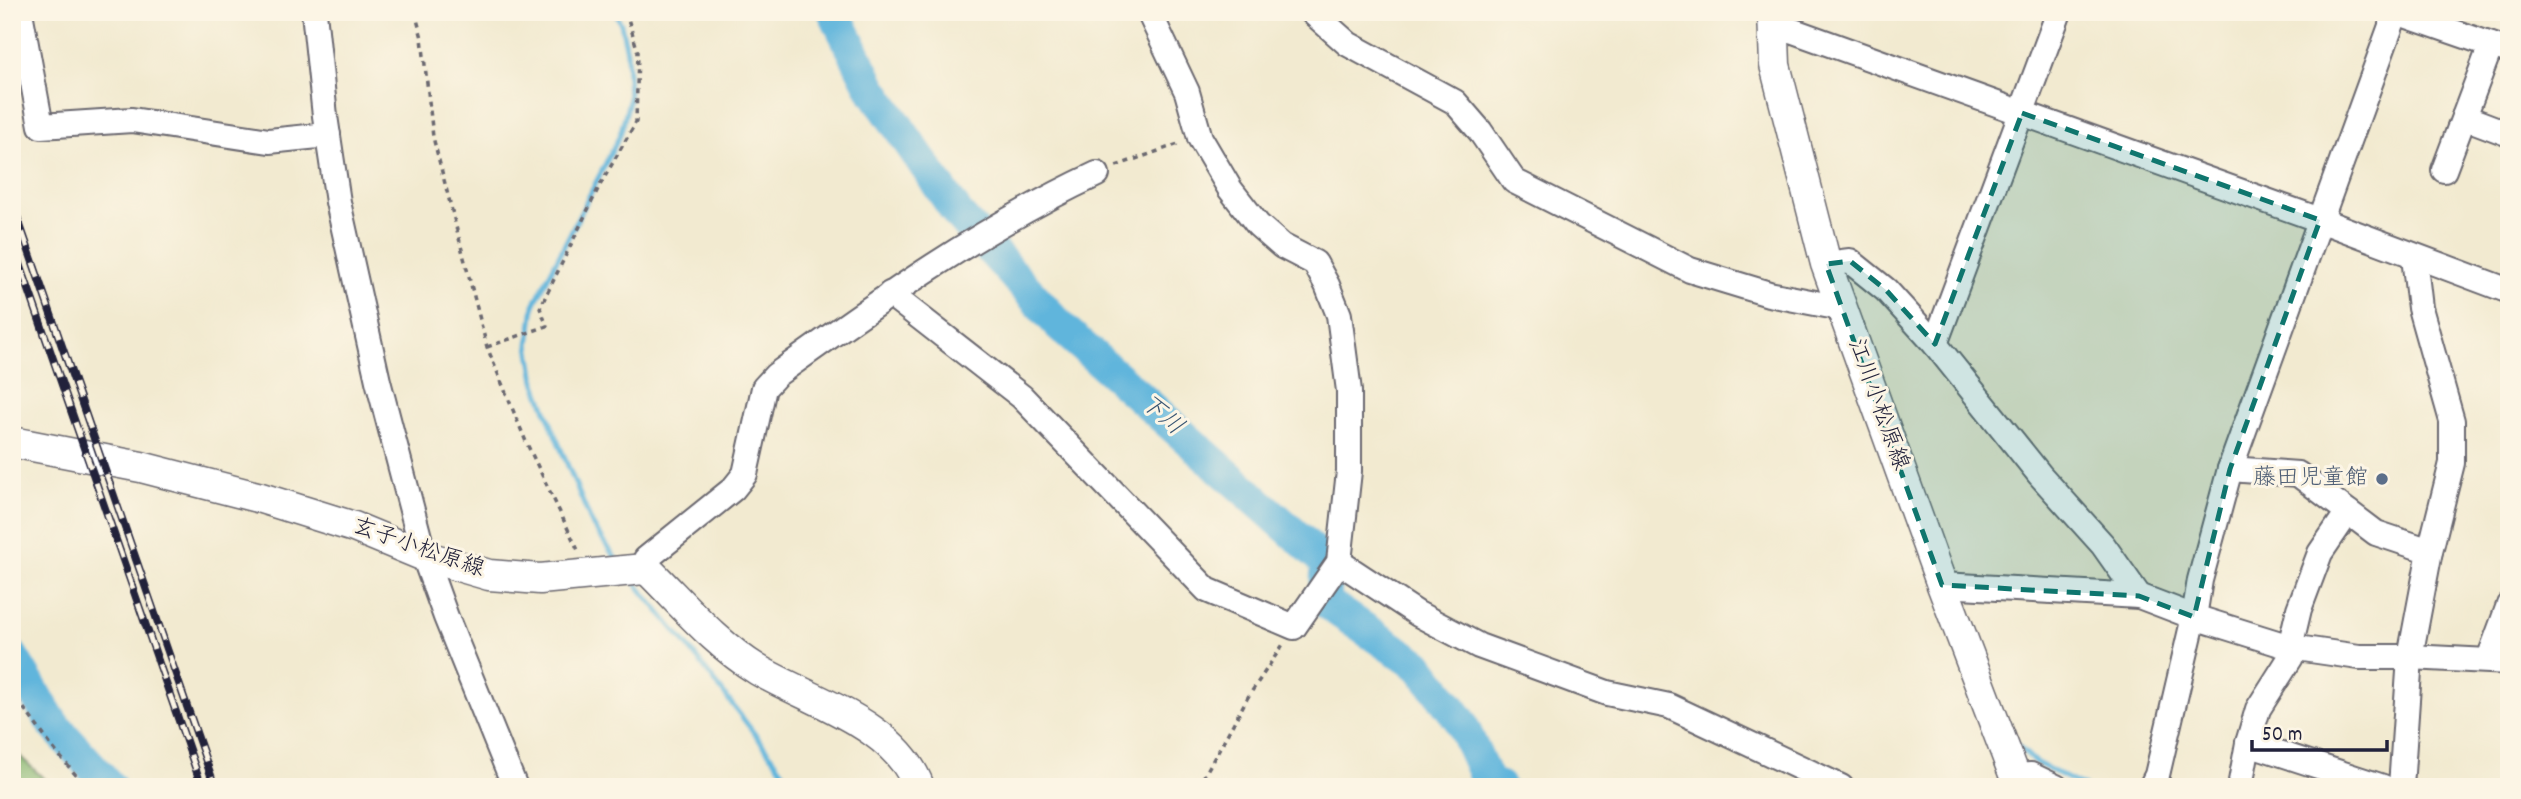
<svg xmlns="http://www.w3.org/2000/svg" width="2521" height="799" viewBox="0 0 2521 799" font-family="Dekko,'Klee One',sans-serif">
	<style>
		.forest { fill: #86b56e; stroke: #546c54; stroke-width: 2 }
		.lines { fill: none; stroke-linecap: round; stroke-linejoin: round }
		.stream { stroke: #60b5dc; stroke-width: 5 }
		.river { stroke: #60b5dc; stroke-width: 33 }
		.minor-casing { stroke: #6b686f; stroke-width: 28 }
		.major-casing { stroke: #6b686f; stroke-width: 33 }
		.path { stroke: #6b686f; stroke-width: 3.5; stroke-dasharray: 5 5; stroke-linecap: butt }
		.minor { stroke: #fff; stroke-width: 24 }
		.major { stroke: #fff; stroke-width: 30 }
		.rail-casing { stroke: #22223b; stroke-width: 8 }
		.rail { stroke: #fcf5e5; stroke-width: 5; stroke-dasharray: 16; stroke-linecap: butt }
		.marked { fill: #0f766e; fill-opacity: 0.2; stroke: #0f766e; stroke-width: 5; stroke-dasharray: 14 9; stroke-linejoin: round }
		.service-dot { fill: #5c6f8a; stroke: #fcf5e5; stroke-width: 2.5 }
		.labels { text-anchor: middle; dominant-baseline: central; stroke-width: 6; stroke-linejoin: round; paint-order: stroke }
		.street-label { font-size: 23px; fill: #22223b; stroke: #fcf5e5 }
		.service-label { font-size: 23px; fill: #4e5e75; stroke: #fcf5e5; text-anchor: end }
		.water-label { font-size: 24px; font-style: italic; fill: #385573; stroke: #fcf5e5 }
	</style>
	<rect width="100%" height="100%" fill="#fcf5e5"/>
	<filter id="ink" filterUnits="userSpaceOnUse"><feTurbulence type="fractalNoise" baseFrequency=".0143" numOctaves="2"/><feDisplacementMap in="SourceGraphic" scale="14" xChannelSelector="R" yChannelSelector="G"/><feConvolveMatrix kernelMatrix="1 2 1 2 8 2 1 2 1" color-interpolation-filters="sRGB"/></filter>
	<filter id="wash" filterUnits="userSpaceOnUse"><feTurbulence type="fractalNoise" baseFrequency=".00686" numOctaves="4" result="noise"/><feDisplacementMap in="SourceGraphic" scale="28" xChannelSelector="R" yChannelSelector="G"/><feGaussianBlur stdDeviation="1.57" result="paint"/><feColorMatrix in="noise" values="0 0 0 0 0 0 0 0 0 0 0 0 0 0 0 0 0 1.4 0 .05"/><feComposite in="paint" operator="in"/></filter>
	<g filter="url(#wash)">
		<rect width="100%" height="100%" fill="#f2ead0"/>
		<!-- forest -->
		<polygon class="forest" points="12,749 53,787 12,787"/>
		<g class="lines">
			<!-- stream -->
			<g class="stream">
				<polyline points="615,12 621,24 627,52 629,101 620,135 534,305 529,345 535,381 556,437 592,524 618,562"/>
				<polyline points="633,580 690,649 795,787"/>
				<polyline points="2016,744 2035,762 2084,787"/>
			</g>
			<!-- river -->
			<g class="river">
				<polyline points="834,12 871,87 958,214 1062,328 1327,563 1325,602 1419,666 1460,720 1489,785 1499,787"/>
				<polyline points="12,656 53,724 110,787"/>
			</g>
		</g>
	</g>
	<g filter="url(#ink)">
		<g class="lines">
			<!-- minor casing -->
			<g class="minor-casing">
				<g id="minor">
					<polyline points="20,12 41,126 132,120 269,141 328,135"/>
					<polyline points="314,12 325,116 338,202 378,381 424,556 446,617 515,787"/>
					<polyline points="1312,12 1348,44 1455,102 1480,131 1514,181 1690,270 1769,294 1841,308"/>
					<polyline points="2396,12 2509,51"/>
					<polyline points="1774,24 2320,220 2509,291"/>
					<polyline points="2464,117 2509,134"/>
					<polyline points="2444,170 2491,45"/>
					<polyline points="1826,264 1850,261 1886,290 1935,344 2040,475 2103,545 2139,596"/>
					<polyline points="890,294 1022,397 1207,590 1294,627 1339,562 1349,471 1349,391 1339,315 1327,285 1315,263 1282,246 1258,225 1230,189 1200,138 1187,92 1149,12"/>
					<polyline points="1935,344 2059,12"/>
					<polyline points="2230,469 2298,474 2376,533 2430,551"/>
					<polyline points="1339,562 1418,614 1479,646 1607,693 1669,706 1841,787"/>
					<path d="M644 569 646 559 733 489 745 474 764 388 776 375C879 301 981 228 1097 174"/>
					<polyline points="1942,585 2139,596 2194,617 2290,647 2359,657 2410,657 2509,662"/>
					<polyline points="2489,659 2509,605"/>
					<polyline points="2248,743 2383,787"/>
					<polyline points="2015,776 2031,775 2056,787"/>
					<polyline points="2151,787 2157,775 2194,617 2200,580 2230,469 2396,12"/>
					<polyline points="2240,787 2248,743 2258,709 2291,657 2290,647 2299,609 2320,553 2348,512"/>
					<polyline points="2401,787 2410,657 2430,551 2452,463 2452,421 2420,308 2414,257"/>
				</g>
			</g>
			<!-- major casing -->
			<g class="major-casing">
				<g id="major">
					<polyline points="1773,12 1775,65 1826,264 1942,585 2019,787"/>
					<path d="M12 442 141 467 261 498 354 527 424 556 489 575 540 579 644 569 651 573C686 608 716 644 758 670 811 701 896 724 919 787"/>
				</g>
			</g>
			<!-- path -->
			<g class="path">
				<polyline points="415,12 422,38 433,137 487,347 527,444 579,552"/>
				<polyline points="1116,166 1181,143"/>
				<polyline points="487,347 547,326 540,308 599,187 636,122 638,52 626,12"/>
				<polyline points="12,692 53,748 86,787"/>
				<polyline points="1198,787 1248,697 1284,643"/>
			</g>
			<!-- minor -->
			<use href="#minor" class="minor"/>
			<!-- major -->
			<use href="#major" class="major"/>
			<!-- rail casing -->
			<g class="rail-casing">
				<g id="rail">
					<polyline points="12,202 215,787"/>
					<polyline points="12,241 202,787"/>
				</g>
			</g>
			<!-- rail -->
			<use href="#rail" class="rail"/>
		</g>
	</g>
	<!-- marked area -->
	<path class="marked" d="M2022 113 2320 220 2230 469 2194 617 2139 596 1942 585 1826 264 1850 261 1886 290 1935 344Z"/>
	<!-- markers -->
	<circle class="service-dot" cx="2382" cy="479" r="7"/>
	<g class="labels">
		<!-- street labels -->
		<g class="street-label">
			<text transform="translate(1877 405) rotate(70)">江川小松原線</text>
			<text transform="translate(418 549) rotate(19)">玄子小松原線</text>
		</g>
		<!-- service labels -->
		<g class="service-label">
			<text x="2368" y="479">藤田児童館</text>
		</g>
		<!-- water labels -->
		<g class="water-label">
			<text transform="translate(1161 416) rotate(41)">下川</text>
		</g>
	</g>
	<!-- margin -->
	<rect width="2521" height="799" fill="none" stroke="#fcf5e5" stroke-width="42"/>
	<!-- scale -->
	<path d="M2252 740v10h135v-10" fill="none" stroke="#22223b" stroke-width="3.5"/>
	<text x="2262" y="740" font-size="21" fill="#22223b" stroke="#fcf5e5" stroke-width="5" paint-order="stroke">50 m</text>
</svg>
